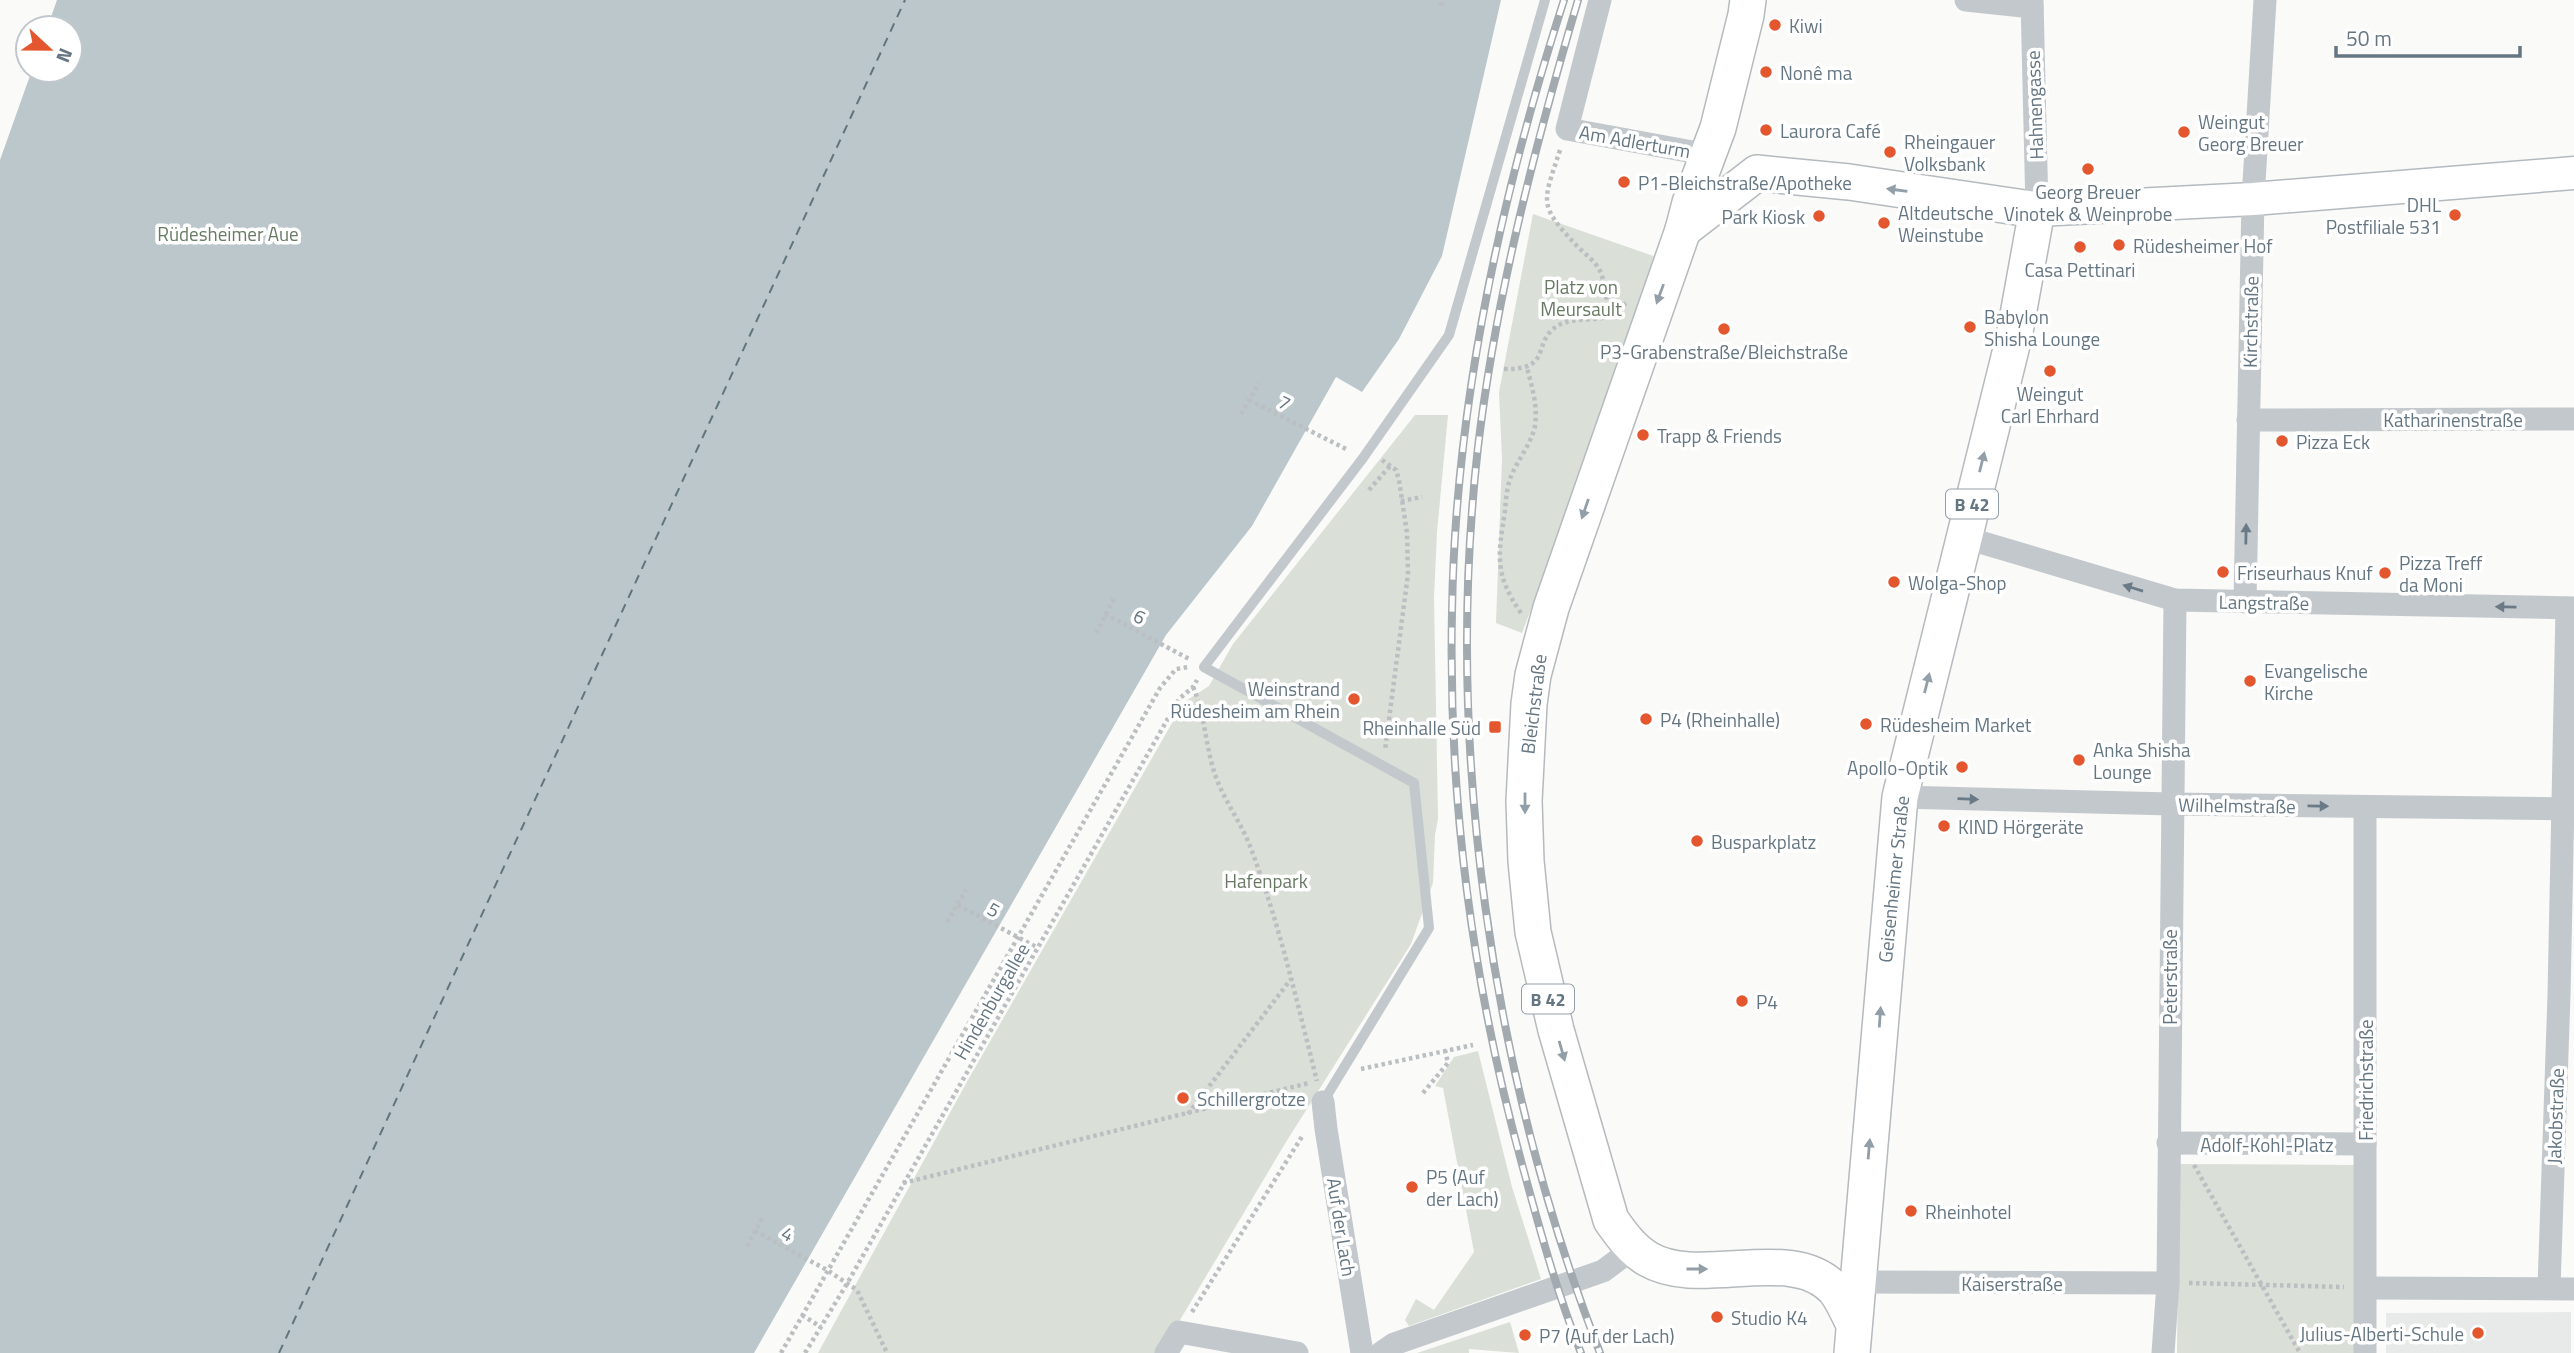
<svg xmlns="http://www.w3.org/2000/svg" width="2574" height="1353" viewBox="0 0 2574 1353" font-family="'Titillium Web',sans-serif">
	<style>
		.built { fill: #e8e9e9 }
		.green { fill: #dadfd7 }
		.water { fill: #bbc7cb }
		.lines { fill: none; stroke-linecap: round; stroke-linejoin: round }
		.ferry { stroke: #60757c; stroke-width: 2; stroke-dasharray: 9 7; stroke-linecap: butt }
		.secondary-casing { stroke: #b3babf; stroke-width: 35 }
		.primary-casing { stroke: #b5babe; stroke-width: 38 }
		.path { stroke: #bbbfc2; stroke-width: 4.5; stroke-dasharray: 3.5 3.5; stroke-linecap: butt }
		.service { stroke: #c3c8cc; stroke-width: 10 }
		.minor { stroke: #c3c8cc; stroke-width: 23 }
		.secondary { stroke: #fff; stroke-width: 32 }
		.primary { stroke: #fff; stroke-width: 35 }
		.rail-casing { stroke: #a2aab0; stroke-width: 8 }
		.rail { stroke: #fff; stroke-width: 5; stroke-dasharray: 16; stroke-linecap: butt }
		.oneway { fill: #939fa8 }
		.oneway2 { fill: #6a7a87 }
		.poi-dot { fill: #e4572e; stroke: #fff; stroke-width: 2.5 }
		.labels { text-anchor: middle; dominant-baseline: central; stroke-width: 7; stroke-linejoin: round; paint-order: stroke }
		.shield { fill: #fff; stroke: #939fa8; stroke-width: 2 }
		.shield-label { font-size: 18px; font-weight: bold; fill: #657683 }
		.poi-label { font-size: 19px; fill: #657683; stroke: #fff; text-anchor: start }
		.street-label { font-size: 19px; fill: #657683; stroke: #fff }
		.park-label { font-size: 19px; fill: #687a64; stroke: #fff }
	</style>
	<rect width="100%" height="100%" fill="#fafaf8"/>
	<!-- built -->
	<polygon class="built" points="2571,1312 2571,1353 2386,1353 2386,1313"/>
	<!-- green -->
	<g class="green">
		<polygon points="1533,214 1662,259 1522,633 1496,623 1502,459 1499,392"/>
		<polygon points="1415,415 1448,415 1437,532 1434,597 1438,819 1435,835 1433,883 1411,944 1286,1142 1180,1320 1155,1353 818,1353 968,1080 1184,702 1209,686 1233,644"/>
		<polygon points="1478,1051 1512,1187 1541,1279 1409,1326 1405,1320 1416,1299 1434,1310 1474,1252 1443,1088 1435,1086 1454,1057"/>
		<polygon points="2179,1164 2356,1165 2354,1353 2177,1353"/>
		<polygon points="1510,1322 1519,1353 1469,1349 1469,1353 1417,1353"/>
	</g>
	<!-- water -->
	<polygon class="water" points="57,0 1501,0 1442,256 1399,339 1362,392 1336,377 1252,526 1166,635 754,1353 0,1353 0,160 32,70 70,70 70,28 47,28"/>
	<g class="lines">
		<!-- ferry -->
		<polyline class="ferry" points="279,1353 905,0"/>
		<!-- secondary casing -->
		<g class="secondary-casing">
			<polyline id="secondary" points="2037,210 2253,199 2574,173"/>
		</g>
		<!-- primary casing -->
		<g class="primary-casing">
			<g id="primary">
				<path d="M1748 0 1746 15 1718 128 1690 203 1683 230 1551 608 1533 675 1529 704 1524 801 1526 861 1533 932 1556 1030 1611 1220C1621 1234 1632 1250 1648 1259 1700 1290 1793 1242 1835 1290 1843 1300 1848 1313 1854 1324"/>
				<polyline points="1683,230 1757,173 1849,182 2037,210 2014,337 1900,797 1852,1353"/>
			</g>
		</g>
		<!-- path -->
		<g class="path">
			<polyline points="1441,6 1442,0"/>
			<path d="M1560 150C1543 203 1537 204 1578 247 1585 254 1596 262 1600 271 1607 286 1602 298 1614 312"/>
			<path d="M1504 369C1555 370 1530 341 1559 325 1574 317 1593 322 1608 316 1615 313 1620 307 1626 303"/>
			<polyline points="1249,400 1348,450"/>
			<polyline points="1241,414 1259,383"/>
			<polyline points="1382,460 1396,470 1399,480 1407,533 1408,574 1385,750"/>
			<polyline points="1369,490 1390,466"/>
			<polyline points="1401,501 1422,497"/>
			<path d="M1521 613C1494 574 1498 556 1505 511 1506 499 1507 485 1512 474 1519 458 1531 444 1535 426 1538 407 1532 386 1527 368"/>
			<polyline points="1105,614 1191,660"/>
			<polyline points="1096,633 1115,596"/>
			<path d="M1193 687C1206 717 1205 749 1217 780 1226 803 1241 823 1250 846 1279 922 1297 1002 1317 1081"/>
			<polyline points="958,905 1038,948"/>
			<polyline points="947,922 966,890"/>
			<polyline points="1361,1069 1473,1045"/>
			<polyline points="1423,1093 1448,1063 1445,1050"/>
			<polyline points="1188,1114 1291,979"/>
			<polyline points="2194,1165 2300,1353"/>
			<polyline points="903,1183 1309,1083"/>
			<polyline points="755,1231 827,1270 857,1290 887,1353"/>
			<polyline points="747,1246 763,1217"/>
			<polyline points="2189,1283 2344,1287"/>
			<polyline points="1192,1312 1303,1135"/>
			<polyline points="802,1315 821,1327"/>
			<polyline points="781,1353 1160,688 1176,669 1189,667"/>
			<polyline points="805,1353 848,1282 1179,699 1193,687 1197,680"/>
		</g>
		<!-- service -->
		<polyline class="service" points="1323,1102 1429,928 1414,783 1204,667 1363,458 1449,335 1545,0"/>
		<!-- minor -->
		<g class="minor">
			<polyline points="1600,0 1567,129 1709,155"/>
			<polyline points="1966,0 2032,7"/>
			<polyline points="2032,0 2037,210"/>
			<polyline points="2248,420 2574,419"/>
			<polyline points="1963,537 2175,600 2574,608"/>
			<polyline points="2245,602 2253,199 2265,0"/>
			<polyline points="1900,797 2171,804 2574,809"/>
			<polyline points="2365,807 2365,1353"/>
			<polyline points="1323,1102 1326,1129 1362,1353"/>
			<polyline points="2168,1143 2365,1144"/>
			<polyline points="1857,1282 2168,1283"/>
			<polyline points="2366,1288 2574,1289"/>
			<polyline points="2549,1288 2559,995 2567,608"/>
			<polyline points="1166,1353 1179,1332 1297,1353"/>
			<polyline points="1381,1353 1394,1344 1603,1271 1634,1248"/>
			<polyline points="2163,1353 2168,1283 2175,600"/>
		</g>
		<!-- secondary -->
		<use href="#secondary" class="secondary"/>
		<!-- primary -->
		<use href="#primary" class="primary"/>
		<!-- rail casing -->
		<g class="rail-casing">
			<g id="rail">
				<path d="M1564 0C1501 195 1455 407 1452 612 1448 800 1473 987 1523 1168 1540 1230 1557 1293 1581 1353"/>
				<path d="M1578 0C1535 146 1496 295 1478 447 1444 746 1491 1073 1600 1353"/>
			</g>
		</g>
		<!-- rail -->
		<use href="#rail" class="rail"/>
	</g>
	<!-- one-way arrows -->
	<defs><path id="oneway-solid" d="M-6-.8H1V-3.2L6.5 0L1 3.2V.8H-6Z" transform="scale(1.75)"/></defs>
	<g class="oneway">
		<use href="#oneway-solid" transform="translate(1897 190) rotate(-172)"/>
		<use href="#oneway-solid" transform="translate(1660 294) rotate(110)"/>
		<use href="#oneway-solid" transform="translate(1982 462) rotate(-76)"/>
		<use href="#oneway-solid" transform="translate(1585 509) rotate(109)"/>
		<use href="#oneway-solid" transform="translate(1927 683) rotate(-76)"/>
		<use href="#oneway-solid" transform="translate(1525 803) rotate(90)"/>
		<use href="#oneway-solid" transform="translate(1880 1017) rotate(-86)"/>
		<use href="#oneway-solid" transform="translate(1562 1051) rotate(74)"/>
		<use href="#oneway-solid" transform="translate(1869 1149) rotate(-85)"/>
		<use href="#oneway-solid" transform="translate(1697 1269)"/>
	</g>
	<g class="oneway2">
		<use href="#oneway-solid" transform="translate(2246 534) rotate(-89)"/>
		<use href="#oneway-solid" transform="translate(2133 588) rotate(-163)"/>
		<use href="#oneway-solid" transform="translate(2506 607) rotate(-179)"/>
		<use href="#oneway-solid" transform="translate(1968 799) rotate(2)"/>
		<use href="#oneway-solid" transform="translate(2318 806) rotate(1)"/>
	</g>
	<!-- markers -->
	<g class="poi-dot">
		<circle cx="1775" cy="25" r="7"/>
		<circle cx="1766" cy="72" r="7"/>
		<circle cx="1766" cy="130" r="7"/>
		<circle cx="2184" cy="132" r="7"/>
		<circle cx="1890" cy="152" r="7"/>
		<circle cx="2088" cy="169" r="7"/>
		<circle cx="1624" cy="182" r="7"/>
		<circle cx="2455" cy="215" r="7"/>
		<circle cx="1819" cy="216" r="7"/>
		<circle cx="1884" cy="223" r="7"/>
		<circle cx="2119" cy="245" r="7"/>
		<circle cx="2080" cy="247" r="7"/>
		<circle cx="1970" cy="327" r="7"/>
		<circle cx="1724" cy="329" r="7"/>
		<circle cx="2050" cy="371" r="7"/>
		<circle cx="1643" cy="435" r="7"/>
		<circle cx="2282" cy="441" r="7"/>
		<circle cx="2223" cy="572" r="7"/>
		<circle cx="2385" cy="573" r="7"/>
		<circle cx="1894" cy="582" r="7"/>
		<circle cx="2250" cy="681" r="7"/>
		<circle cx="1354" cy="699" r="7"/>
		<circle cx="1646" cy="719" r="7"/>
		<circle cx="1866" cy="724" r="7"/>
		<rect x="1488" y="720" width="14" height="14" rx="3.5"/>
		<circle cx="2079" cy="760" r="7"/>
		<circle cx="1962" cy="767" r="7"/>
		<circle cx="1944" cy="826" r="7"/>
		<circle cx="1697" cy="841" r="7"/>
		<circle cx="1742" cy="1001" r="7"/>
		<circle cx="1183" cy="1098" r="7"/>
		<circle cx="1412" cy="1187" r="7"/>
		<circle cx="1911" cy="1211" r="7"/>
		<circle cx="1717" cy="1317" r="7"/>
		<circle cx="2478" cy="1333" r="7"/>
		<circle cx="1525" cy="1335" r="7"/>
	</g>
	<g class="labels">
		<!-- shield labels -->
		<g class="shield">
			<rect x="1946" y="489.5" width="52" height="29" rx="5"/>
			<rect x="1522" y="984.5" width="52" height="29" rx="5"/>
		</g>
		<g class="shield-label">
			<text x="1972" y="504">B 42</text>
			<text x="1548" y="999">B 42</text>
		</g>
		<!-- poi labels -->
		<g class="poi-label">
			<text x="1789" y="25">Kiwi</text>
			<text x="1780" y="72">Nonê ma</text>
			<text x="2198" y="121">Weingut<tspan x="2198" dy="22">Georg Breuer</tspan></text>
			<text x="1780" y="130">Laurora Café</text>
			<text x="1904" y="141">Rheingauer<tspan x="1904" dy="22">Volksbank</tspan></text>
			<text x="1638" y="182">P1-Bleichstraße/Apotheke</text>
			<text x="2088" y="191" text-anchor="middle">Georg Breuer<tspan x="2088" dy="22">Vinotek &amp; Weinprobe</tspan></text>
			<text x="2441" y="204" text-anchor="end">DHL<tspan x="2441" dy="22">Postfiliale 531</tspan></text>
			<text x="1898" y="212">Altdeutsche<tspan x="1898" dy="22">Weinstube</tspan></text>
			<text x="1805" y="216" text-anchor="end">Park Kiosk</text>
			<text x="2133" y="245">Rüdesheimer Hof</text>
			<text x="2080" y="269" text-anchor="middle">Casa Pettinari</text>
			<text x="1984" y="316">Babylon<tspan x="1984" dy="22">Shisha Lounge</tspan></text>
			<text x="1724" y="351" text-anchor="middle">P3-Grabenstraße/Bleichstraße</text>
			<text x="2050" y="393" text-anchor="middle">Weingut<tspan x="2050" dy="22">Carl Ehrhard</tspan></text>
			<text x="1657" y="435">Trapp &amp; Friends</text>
			<text x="2296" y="441">Pizza Eck</text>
			<text x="2399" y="562">Pizza Treff<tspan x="2399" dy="22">da Moni</tspan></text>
			<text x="2237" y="572">Friseurhaus Knuf</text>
			<text x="1908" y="582">Wolga-Shop</text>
			<text x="2264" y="670">Evangelische<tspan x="2264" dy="22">Kirche</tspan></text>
			<text x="1340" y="688" text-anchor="end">Weinstrand<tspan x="1340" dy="22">Rüdesheim am Rhein</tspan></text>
			<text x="1660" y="719">P4 (Rheinhalle)</text>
			<text x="1880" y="724">Rüdesheim Market</text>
			<text x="1481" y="727" text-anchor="end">Rheinhalle Süd</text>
			<text x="2093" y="749">Anka Shisha<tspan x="2093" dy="22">Lounge</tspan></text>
			<text x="1948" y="767" text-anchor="end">Apollo-Optik</text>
			<text x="1958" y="826">KIND Hörgeräte</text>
			<text x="1711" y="841">Busparkplatz</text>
			<text x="1756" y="1001">P4</text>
			<text x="1197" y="1098">Schillergrotze</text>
			<text x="1426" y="1176">P5 (Auf<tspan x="1426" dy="22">der Lach)</tspan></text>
			<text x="1925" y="1211">Rheinhotel</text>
			<text x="1731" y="1317">Studio K4</text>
			<text x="2464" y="1333" text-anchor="end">Julius-Alberti-Schule</text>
			<text x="1539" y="1335">P7 (Auf der Lach)</text>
		</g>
		<!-- street labels -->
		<g class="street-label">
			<text transform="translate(2034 105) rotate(-92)">Hahnengasse</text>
			<text transform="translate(1635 141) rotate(10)">Am Adlerturm</text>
			<text transform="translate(2250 322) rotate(-89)">Kirchstraße</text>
			<text transform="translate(1285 402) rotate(27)">7</text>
			<text x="2453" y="419">Katharinenstraße</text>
			<text transform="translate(2264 602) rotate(1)">Langstraße</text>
			<text transform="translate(1140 616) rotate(27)">6</text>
			<text transform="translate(1533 704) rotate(-83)">Bleichstraße</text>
			<text transform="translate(2237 805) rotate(1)">Wilhelmstraße</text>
			<text transform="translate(1893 879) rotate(-84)">Geisenheimer Straße</text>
			<text transform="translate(994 909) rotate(29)">5</text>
			<text transform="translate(2169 977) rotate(-90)">Peterstraße</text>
			<text transform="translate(991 1001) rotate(-60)">Hindenburgallee</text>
			<text transform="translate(2365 1080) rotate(-90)">Friedrichstraße</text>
			<text transform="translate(2555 1116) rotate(-88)">Jakobstraße</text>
			<text x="2267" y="1144">Adolf-Kohl-Platz</text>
			<text transform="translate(1342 1227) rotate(81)">Auf der Lach</text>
			<text transform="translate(788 1233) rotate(28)">4</text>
			<text x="2012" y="1283">Kaiserstraße</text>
		</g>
		<!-- park labels -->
		<g class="park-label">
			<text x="228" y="233">Rüdesheimer Aue</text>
			<text x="1581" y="286">Platz von<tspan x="1581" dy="22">Meursault</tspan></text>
			<text x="1266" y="880">Hafenpark</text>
		</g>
	</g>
	<!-- north arrow -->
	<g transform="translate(49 49) rotate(112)"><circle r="33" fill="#ffffff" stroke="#c1c8cd" stroke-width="2"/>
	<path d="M0-5L12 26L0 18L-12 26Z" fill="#e4572e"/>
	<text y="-10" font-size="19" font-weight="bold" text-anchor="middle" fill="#657683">N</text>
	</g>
	<!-- scale -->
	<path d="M2336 46v10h184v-10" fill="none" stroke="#657683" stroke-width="3.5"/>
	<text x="2346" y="46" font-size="21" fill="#657683" stroke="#ffffff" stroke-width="5" paint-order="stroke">50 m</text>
</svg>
